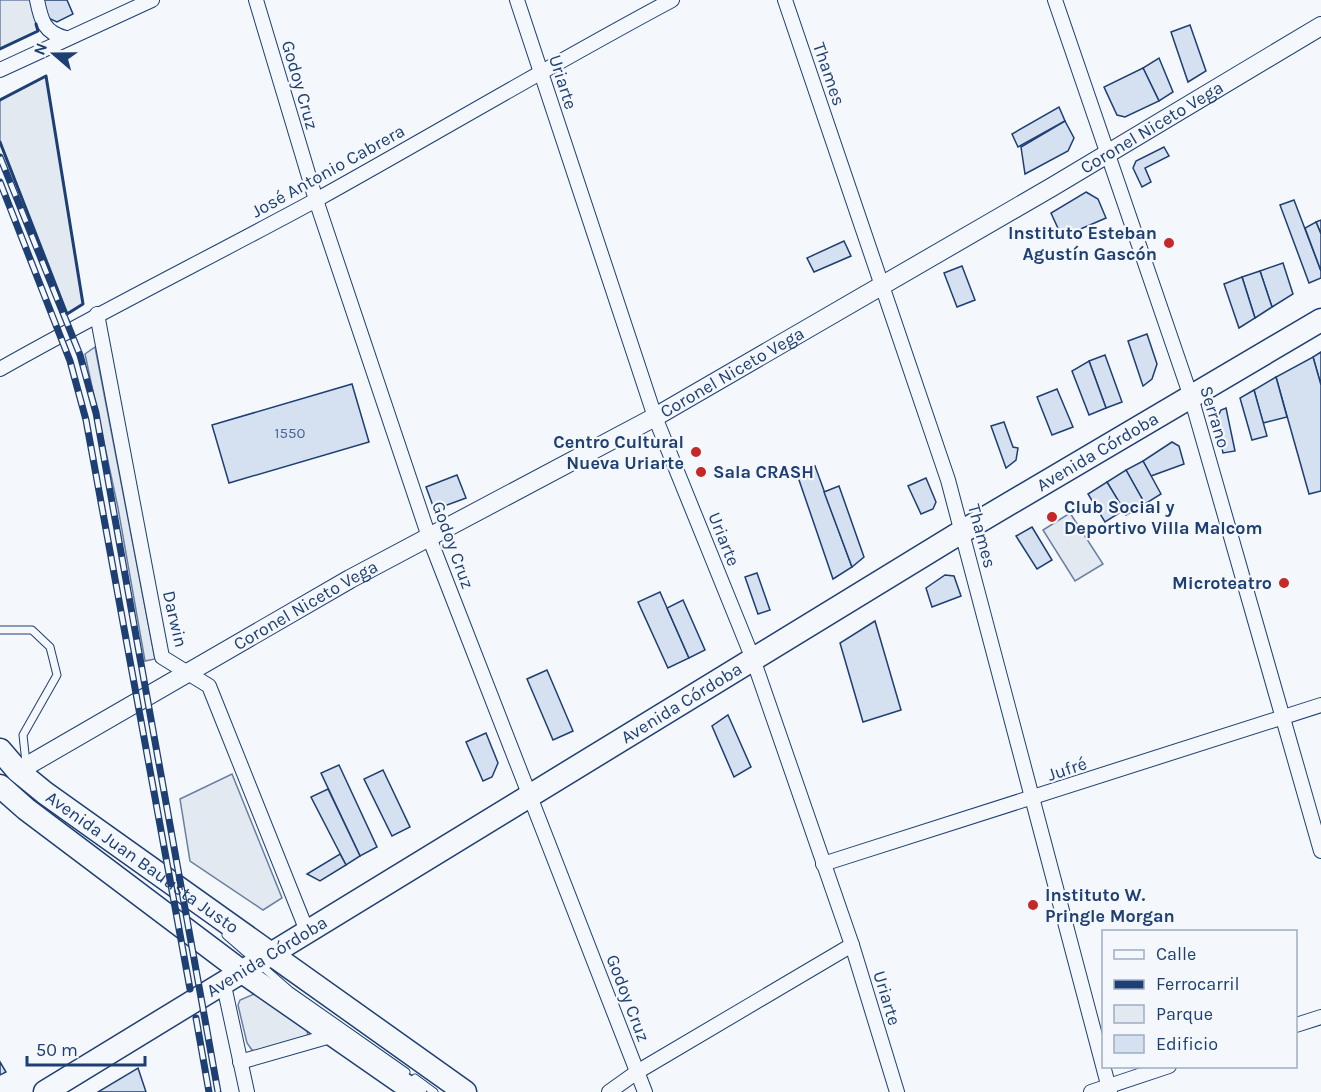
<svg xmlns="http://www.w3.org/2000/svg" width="1321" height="1092" viewBox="0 0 1321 1092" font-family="Karla,sans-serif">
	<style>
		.green { fill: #e3e9f0; stroke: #687fa3; stroke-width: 1.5 }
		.building { fill: #d5e0f0; stroke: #1d3f73; stroke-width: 1.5 }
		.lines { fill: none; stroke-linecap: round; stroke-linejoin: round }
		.service-casing { stroke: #1d3f73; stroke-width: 9 }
		.minor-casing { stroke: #1d3f73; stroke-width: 16 }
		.tertiary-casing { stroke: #1d3f73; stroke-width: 20 }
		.primary-casing { stroke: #1d3f73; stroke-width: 25 }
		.service { stroke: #f4f7fb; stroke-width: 7 }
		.minor { stroke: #f4f7fb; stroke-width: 14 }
		.tertiary { stroke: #f4f7fb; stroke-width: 18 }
		.primary { stroke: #f4f7fb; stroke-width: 22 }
		.rail-casing { stroke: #1d3f73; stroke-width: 7 }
		.rail { stroke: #f4f7fb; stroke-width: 4.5; stroke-dasharray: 14; stroke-linecap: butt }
		.wall { stroke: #1d3f73; stroke-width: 3 }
		.poi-dot { fill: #c62828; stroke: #f4f7fb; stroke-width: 2 }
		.labels { text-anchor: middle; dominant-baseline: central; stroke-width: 4.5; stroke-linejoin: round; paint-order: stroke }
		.number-label { font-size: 15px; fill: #4b6792 }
		.street-label { font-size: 18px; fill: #1d3f73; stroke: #f4f7fb }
		.poi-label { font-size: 18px; font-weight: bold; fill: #1d3f73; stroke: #f4f7fb; text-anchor: end }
	</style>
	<rect width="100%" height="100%" fill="#f4f7fb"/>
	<!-- green -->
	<g class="green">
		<polygon points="0,0 32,0 38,31 0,49"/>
		<polygon points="46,76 83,304 67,314 0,142 0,100"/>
		<polygon points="95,347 155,659 145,661 118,508 85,354"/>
		<polygon points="1070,513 1103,564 1075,581 1043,530"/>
		<polygon points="232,774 282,898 263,910 190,861 180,799"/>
		<polygon points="254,994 307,1030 308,1037 258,1052 252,1050 247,1043 238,1005 240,1000"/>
	</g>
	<!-- building -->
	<g class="building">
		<polygon points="43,0 67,0 73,14 57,22 46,17"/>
		<polygon points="1190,25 1206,71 1188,82 1171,32"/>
		<polygon points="1159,58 1173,92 1159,101 1143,68"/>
		<polygon points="1143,68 1159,101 1125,117 1117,115 1104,87"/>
		<polygon points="1059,107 1065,121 1018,147 1012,134"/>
		<polygon points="1065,121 1074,138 1068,151 1025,174 1021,147"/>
		<polygon points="1164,147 1169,156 1145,168 1151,182 1142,187 1133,168 1136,161"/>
		<polygon points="1086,192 1098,199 1106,218 1062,237 1051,213"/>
		<polygon points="1294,200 1321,271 1321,278 1309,283 1280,205"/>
		<polygon points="1321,220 1321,234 1316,222"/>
		<polygon points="1316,222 1321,234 1321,271 1305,228"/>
		<polygon points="844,241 851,256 814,272 807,258"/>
		<polygon points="1283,263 1293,294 1272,307 1260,271"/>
		<polygon points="962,266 975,300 957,307 944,273"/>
		<polygon points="1260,271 1272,307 1255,318 1242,277"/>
		<polygon points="1242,277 1255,318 1239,328 1224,284"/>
		<polygon points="1147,334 1157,364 1152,379 1143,386 1128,341"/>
		<polygon points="1321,352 1321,385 1313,357"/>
		<polygon points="1105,355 1122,402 1106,408 1089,361"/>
		<polygon points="1313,357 1321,385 1321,491 1309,494 1276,377"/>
		<polygon points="1089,361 1106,408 1089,415 1072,371"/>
		<polygon points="1276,377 1287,417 1263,423 1254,390"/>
		<polygon points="352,384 369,442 229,483 212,425"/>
		<polygon points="1057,389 1073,427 1052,435 1037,397"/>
		<polygon points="1254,390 1267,436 1252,440 1240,398"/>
		<polygon points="1226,408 1235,451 1223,453 1216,420 1221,410"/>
		<polygon points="1004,422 1013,447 1018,448 1016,460 1006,468 991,426"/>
		<polygon points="1172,442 1179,446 1184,464 1151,476 1143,461"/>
		<polygon points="1143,461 1161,494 1145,504 1126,470"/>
		<polygon points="815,466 852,567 833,579 798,477"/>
		<polygon points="1126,470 1145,504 1126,515 1107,482"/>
		<polygon points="457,475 466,498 439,508 433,506 426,487"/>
		<polygon points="926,478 936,502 933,509 921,514 908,486"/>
		<polygon points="1107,482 1124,510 1105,522 1088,494"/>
		<polygon points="839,486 864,557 852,567 824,492"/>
		<polygon points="1032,527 1052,560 1037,569 1016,536"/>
		<polygon points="757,573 770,610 758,614 745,577"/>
		<polygon points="945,575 954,576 961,596 932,607 926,588"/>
		<polygon points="660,592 689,658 668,668 638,602"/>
		<polygon points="683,600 705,650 689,658 667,608"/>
		<polygon points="875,621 901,710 863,722 840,643"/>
		<polygon points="547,670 573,731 553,740 527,679"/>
		<polygon points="728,715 751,767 734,777 712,726"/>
		<polygon points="486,733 498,763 492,777 483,781 466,742"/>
		<polygon points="339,765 377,847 360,856 321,773"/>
		<polygon points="383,770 410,827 392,836 364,779"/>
		<polygon points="328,789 360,856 346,865 311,797"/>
		<polygon points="340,854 346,865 320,881 307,874"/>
		<polygon points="0,1062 6,1072 0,1075"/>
		<polygon points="138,1068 146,1092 98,1092"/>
	</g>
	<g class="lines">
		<!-- service casing -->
		<g class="service-casing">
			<g id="service">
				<polyline points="0,630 32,630 50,647 57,675 23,735 26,763"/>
				<polyline points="226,935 289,990 406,1072"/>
				<polyline points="415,1078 434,1092"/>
			</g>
		</g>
		<!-- minor casing -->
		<g class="minor-casing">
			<g id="minor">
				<path d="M37 0C41 20 44 33 66 38"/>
				<polyline points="256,0 316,200 429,537 645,1092"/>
				<polyline points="517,0 655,417 753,659 852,945 897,1092"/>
				<polyline points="785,0 948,480 1110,1092"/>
				<polyline points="1055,0 1191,397 1321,851"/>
				<polyline points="0,70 152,0"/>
				<polyline points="97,314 162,657 209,686 307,931"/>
				<path d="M0 369C104 310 211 257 316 200 435 134 552 64 672 0"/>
				<polyline points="823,864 1321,705"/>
				<polyline points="223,981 247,1092"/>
				<polyline points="1296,1025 1321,1017"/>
				<polyline points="240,1062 334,1035"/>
				<polyline points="609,1092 637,1072 852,945"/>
				<polyline points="1091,1092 1169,1066"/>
			</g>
		</g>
		<!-- tertiary casing -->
		<g class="tertiary-casing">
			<g id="tertiary">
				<path id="s1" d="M18 771 350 579 655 417 1052 187 1321 26"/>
			</g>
		</g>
		<!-- primary casing -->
		<g class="primary-casing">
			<g id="primary">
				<path id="s2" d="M0 750 18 771 45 793 465 1092"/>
				<polyline points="0,786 26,809 241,971 415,1092"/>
				<path id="s3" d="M45 1092 963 531 1321 320"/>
			</g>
		</g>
		<!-- service -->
		<use href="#service" class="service"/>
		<!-- minor -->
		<use href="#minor" class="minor"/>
		<!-- tertiary -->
		<use href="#tertiary" class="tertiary"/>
		<!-- primary -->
		<use href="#primary" class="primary"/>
		<!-- rail casing -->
		<g class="rail-casing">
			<g id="rail">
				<polyline points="0,157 80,355 96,413 218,1092"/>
				<polyline points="0,182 70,361 86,420 190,989"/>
				<polyline points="196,1018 209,1092"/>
			</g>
		</g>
		<!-- rail -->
		<use href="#rail" class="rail"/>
		<!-- wall -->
		<g class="wall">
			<polyline points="0,49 38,31 36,24"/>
			<polyline points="0,100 46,76 83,304 67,314 0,142"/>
		</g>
	</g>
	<!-- markers -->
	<g class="poi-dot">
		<circle cx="1169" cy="243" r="6"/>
		<circle cx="696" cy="452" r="6"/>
		<circle cx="701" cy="472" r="6"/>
		<circle cx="1052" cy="517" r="6"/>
		<circle cx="1284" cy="583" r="6"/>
		<circle cx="1033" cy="905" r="6"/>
	</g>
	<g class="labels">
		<!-- number labels -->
		<g class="number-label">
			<text x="290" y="433">1550</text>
		</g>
		<!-- street labels -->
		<g class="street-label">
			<text transform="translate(829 74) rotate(71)">Thames</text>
			<text transform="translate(563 82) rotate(72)">Uriarte</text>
			<text transform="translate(300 85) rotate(74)">Godoy Cruz</text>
			<text stroke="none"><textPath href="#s1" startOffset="1304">Coronel Niceto Vega</textPath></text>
			<text transform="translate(328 171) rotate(-29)">José Antonio Cabrera</text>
			<text stroke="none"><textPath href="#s1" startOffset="818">Coronel Niceto Vega</textPath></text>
			<text transform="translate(1215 417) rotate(73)">Serrano</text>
			<text stroke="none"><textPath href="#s3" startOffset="1232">Avenida Córdoba</textPath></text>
			<text transform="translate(982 536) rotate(75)">Thames</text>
			<text transform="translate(724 539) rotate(68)">Uriarte</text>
			<text transform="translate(453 545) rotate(70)">Godoy Cruz</text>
			<text stroke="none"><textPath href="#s1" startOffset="332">Coronel Niceto Vega</textPath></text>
			<text transform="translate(175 619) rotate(77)">Darwin</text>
			<text stroke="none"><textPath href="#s3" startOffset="746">Avenida Córdoba</textPath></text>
			<text transform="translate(1067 769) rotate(-18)">Jufré</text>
			<text stroke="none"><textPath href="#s2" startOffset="182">Avenida Juan Bautista Justo</textPath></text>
			<text stroke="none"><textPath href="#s3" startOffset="260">Avenida Córdoba</textPath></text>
			<text transform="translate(628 998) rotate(69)">Godoy Cruz</text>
			<text transform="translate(887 998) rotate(73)">Uriarte</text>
		</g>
		<!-- poi labels -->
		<g class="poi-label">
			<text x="1157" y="233">Instituto Esteban<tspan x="1157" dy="21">Agustín Gascón</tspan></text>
			<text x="684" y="442">Centro Cultural<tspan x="684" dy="21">Nueva Uriarte</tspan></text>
			<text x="713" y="472" text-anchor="start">Sala CRASH</text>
			<text x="1064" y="507" text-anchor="start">Club Social y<tspan x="1064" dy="21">Deportivo Villa Malcom</tspan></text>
			<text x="1272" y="583">Microteatro</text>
			<text x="1045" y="895" text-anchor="start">Instituto W.<tspan x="1045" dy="21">Pringle Morgan</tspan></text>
		</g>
	</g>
	<!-- legend -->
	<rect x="1102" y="930" width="195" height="138" fill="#f4f7fb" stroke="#9eadc5" stroke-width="1.5"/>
	<rect x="1114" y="950" width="30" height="9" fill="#f4f7fb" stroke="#9eadc5" stroke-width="1.5"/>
	<text x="1156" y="960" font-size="18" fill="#1d3f73">Calle</text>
	<rect x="1114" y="980" width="30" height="9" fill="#1d3f73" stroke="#9eadc5" stroke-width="1.5"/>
	<text x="1156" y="990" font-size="18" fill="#1d3f73">Ferrocarril</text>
	<rect x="1114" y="1005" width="30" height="18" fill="#e3e9f0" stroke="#9eadc5" stroke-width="1.5"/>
	<text x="1156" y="1020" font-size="18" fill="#1d3f73">Parque</text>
	<rect x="1114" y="1035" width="30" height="18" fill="#d5e0f0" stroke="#9eadc5" stroke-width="1.5"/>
	<text x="1156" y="1050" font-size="18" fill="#1d3f73">Edificio</text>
	<!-- north arrow -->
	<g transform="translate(54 54) rotate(290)" stroke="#f4f7fb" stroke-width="4.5" paint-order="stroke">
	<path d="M0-4.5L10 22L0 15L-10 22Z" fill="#1d3f73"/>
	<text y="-9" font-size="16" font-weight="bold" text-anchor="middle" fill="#1d3f73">N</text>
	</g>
	<!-- scale -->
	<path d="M27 1056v9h118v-9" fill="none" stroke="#1d3f73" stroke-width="3"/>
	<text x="36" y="1056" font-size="18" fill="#1d3f73" stroke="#f4f7fb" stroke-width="4.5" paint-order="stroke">50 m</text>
</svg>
